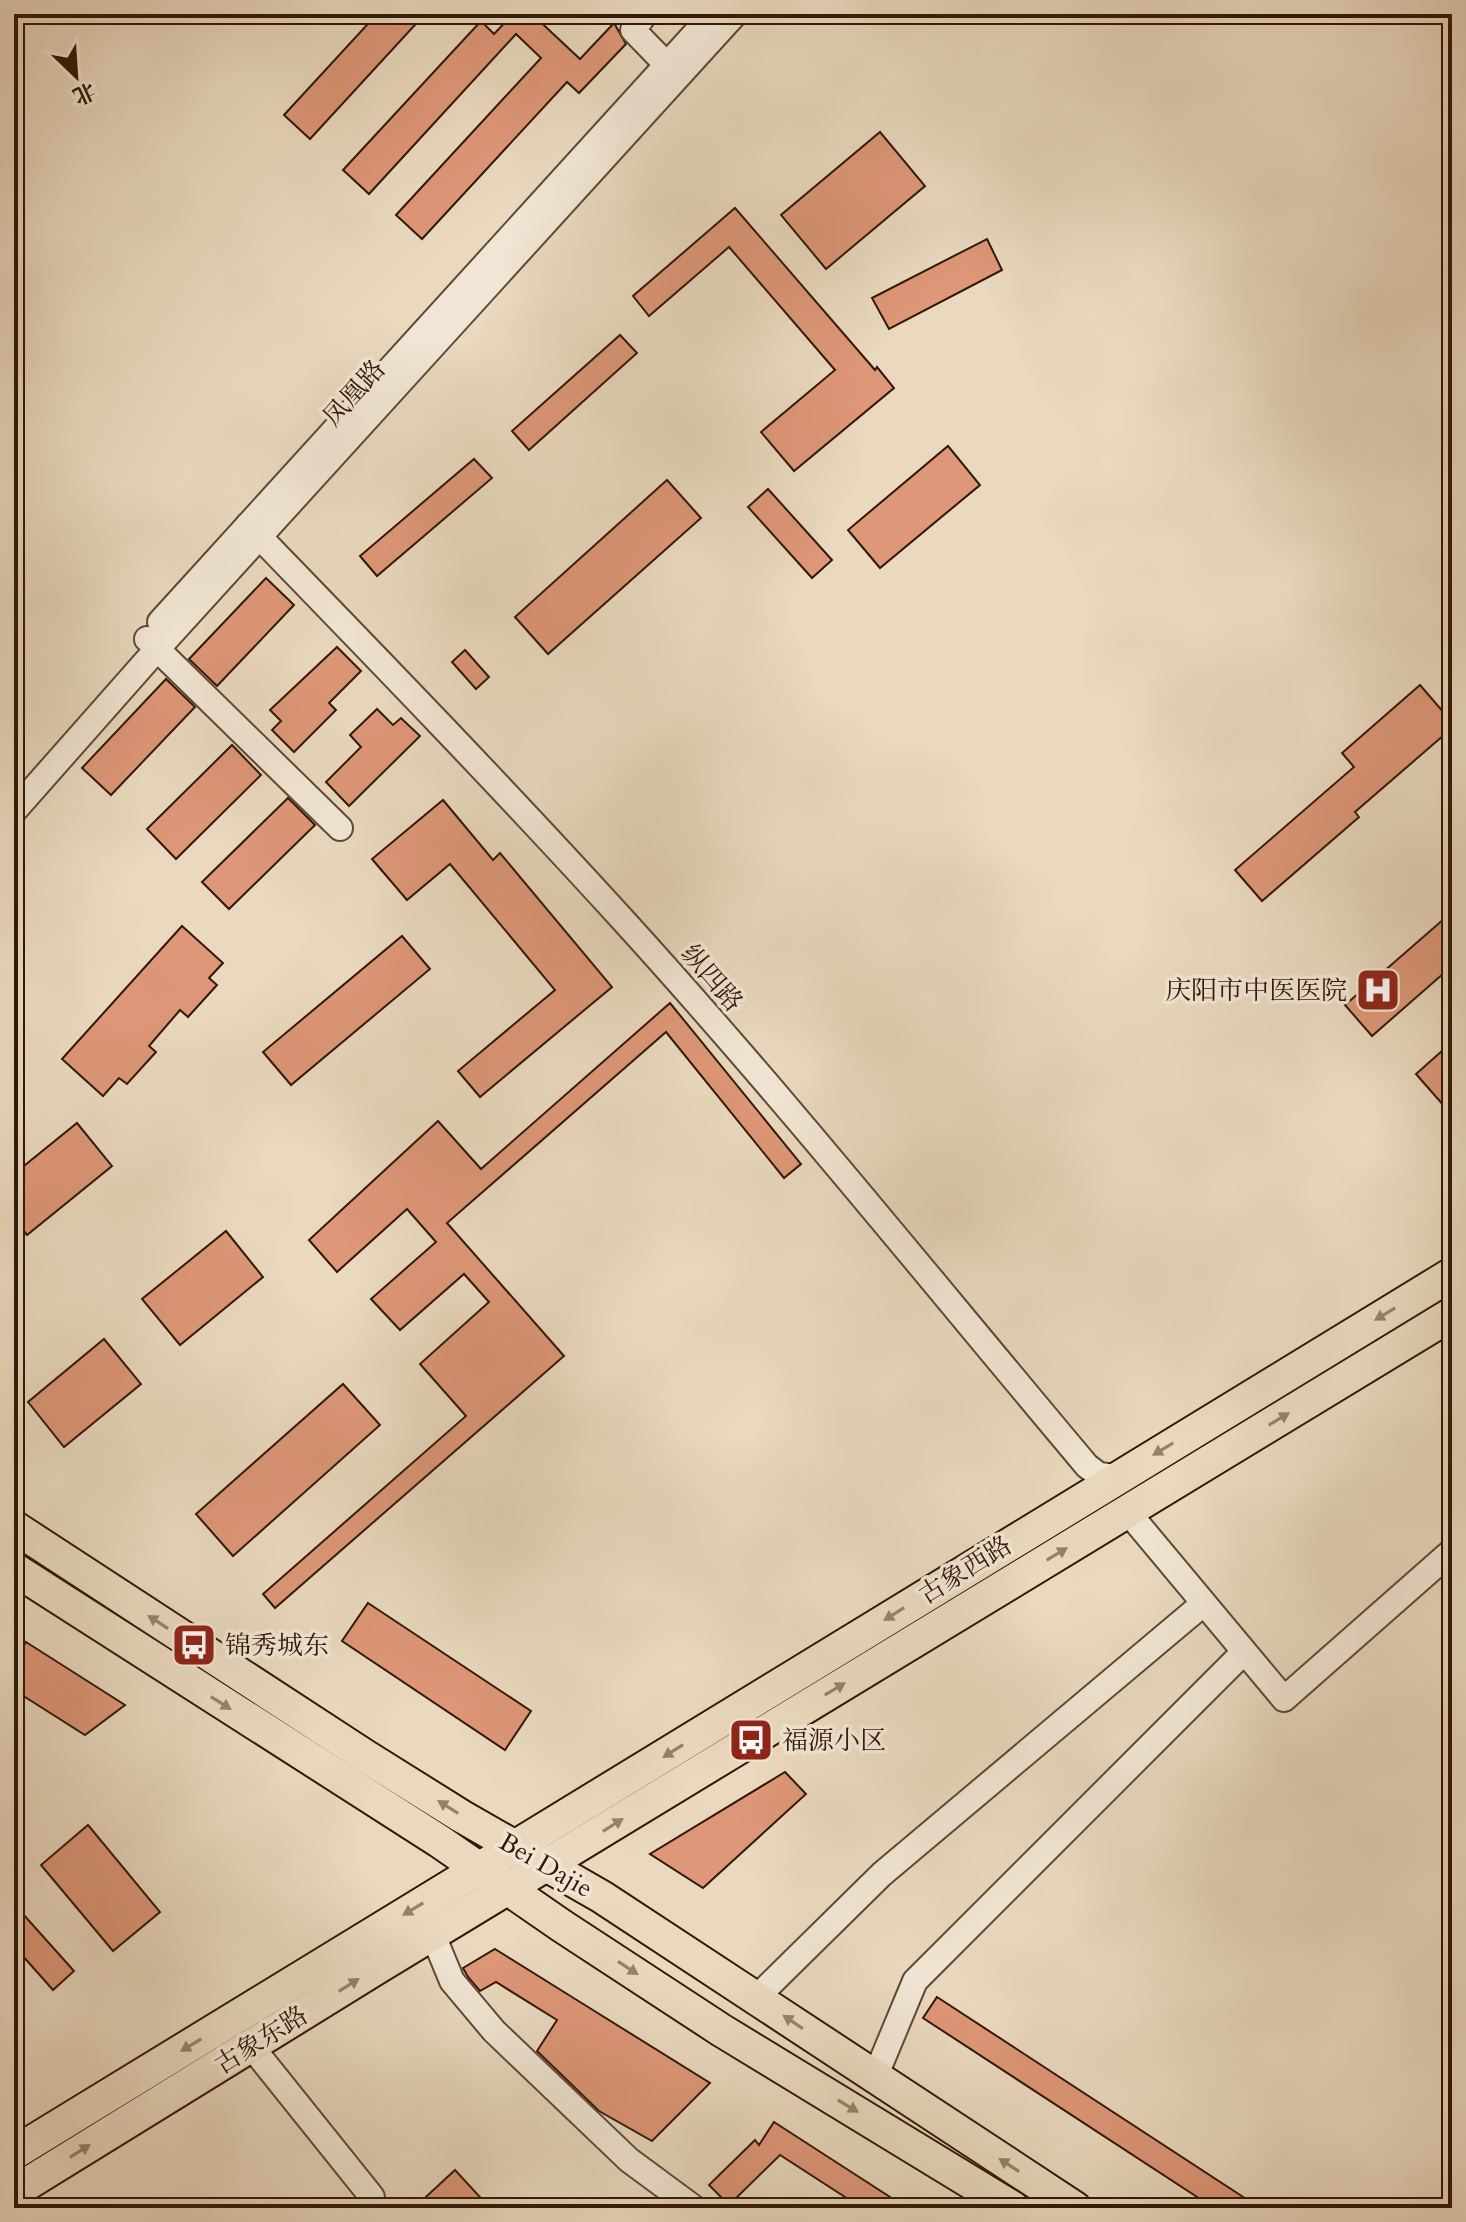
<svg xmlns="http://www.w3.org/2000/svg" width="1466" height="2222" viewBox="0 0 1466 2222" font-family="Cardo,'Noto Serif SC',serif">
	<style>
		.building { fill: #de9778; stroke: #301707; stroke-width: 2 }
		.lines { fill: none; stroke-linecap: round; stroke-linejoin: round }
		.minor-casing { stroke: #5e4835; stroke-width: 28 }
		.major-casing { stroke: #301707; stroke-width: 36 }
		.minor { stroke: #f1e6d5; stroke-width: 24 }
		.major { stroke: #ead9bf; stroke-width: 32 }
		.oneway { fill: #96826c }
		.labels { text-anchor: middle; dominant-baseline: central; stroke-width: 7; stroke-linejoin: round; paint-order: stroke }
		.street-label { font-size: 26px; fill: #301707; stroke: #f1e6d5 }
		.poi-label { font-size: 26px; fill: #301707; stroke: #f1e6d5; text-anchor: start }
	</style>
	<rect width="100%" height="100%" fill="#ead9bf"/>
	<filter id="stains"><feTurbulence type="fractalNoise" baseFrequency=".0025" numOctaves="4"/><feColorMatrix values="0 0 0 0 .2 0 0 0 0 .09 0 0 0 0 .02 0 0 0 .5 -.17"/></filter>
	<radialGradient id="worn" r=".72"><stop offset=".6" stop-color="#630" stop-opacity="0"/><stop offset="1" stop-color="#630" stop-opacity=".3"/></radialGradient>
	<!-- building -->
	<g class="building">
		<polygon points="377,14 425,14 310,139 284,115"/>
		<polygon points="513,14 532,14 580,59 614,23 626,44 579,93 567,82 422,239 396,215 541,58 516,34 369,194 343,170 481,21 494,34"/>
		<polygon points="880,132 925,186 826,269 781,215"/>
		<polygon points="735,208 875,370 877,367 894,388 794,471 761,432 835,370 729,247 649,316 633,296"/>
		<polygon points="987,239 1002,270 889,329 872,298"/>
		<polygon points="620,335 637,353 529,450 512,431"/>
		<polygon points="948,446 980,485 880,568 848,530"/>
		<polygon points="474,459 492,478 377,576 360,556"/>
		<polygon points="667,480 701,518 548,654 515,617"/>
		<polygon points="768,489 832,560 812,578 748,507"/>
		<polygon points="266,578 294,605 217,686 189,659"/>
		<polygon points="337,647 361,671 329,703 336,710 294,752 272,730 281,721 270,710"/>
		<polygon points="465,650 489,677 476,689 452,662"/>
		<polygon points="166,679 195,707 111,795 82,768"/>
		<polygon points="1420,685 1452,722 1452,728 1355,812 1359,817 1262,901 1235,870 1354,767 1342,753"/>
		<polygon points="377,709 393,725 401,718 420,736 349,806 326,782 361,747 350,735"/>
		<polygon points="232,745 261,775 176,859 147,829"/>
		<polygon points="288,798 315,825 229,909 202,882"/>
		<polygon points="443,800 493,860 500,853 612,987 480,1097 458,1071 555,990 450,864 407,900 372,859"/>
		<polygon points="1452,912 1452,966 1372,1036 1345,1005"/>
		<polygon points="182,926 223,963 209,978 217,985 188,1017 180,1010 149,1046 156,1052 127,1084 119,1078 103,1096 62,1059"/>
		<polygon points="402,936 430,969 291,1085 263,1052"/>
		<polygon points="670,1003 801,1164 784,1178 666,1032 447,1223 564,1356 275,1608 263,1594 466,1416 420,1364 489,1302 464,1274 400,1330 371,1299 436,1242 407,1209 337,1272 309,1240 438,1121 481,1169"/>
		<polygon points="1452,1042 1452,1115 1416,1074"/>
		<polygon points="77,1123 112,1166 27,1235 14,1219 14,1174"/>
		<polygon points="226,1231 263,1277 180,1345 142,1299"/>
		<polygon points="104,1339 141,1384 64,1447 28,1402"/>
		<polygon points="343,1384 380,1425 233,1556 196,1514"/>
		<polygon points="368,1603 531,1711 505,1750 342,1641"/>
		<polygon points="26,1642 125,1705 85,1735 14,1690 14,1662"/>
		<polygon points="785,1772 806,1794 703,1888 650,1854"/>
		<polygon points="88,1825 160,1912 113,1951 41,1865"/>
		<polygon points="14,1904 74,1971 53,1990 14,1946"/>
		<polygon points="495,1949 572,1997 710,2083 652,2141 599,2111 537,2051 557,2020 496,1982 480,1991 468,1977 463,1968"/>
		<polygon points="937,1997 1260,2208 1214,2208 923,2018"/>
		<polygon points="774,2122 907,2208 862,2208 780,2155 729,2205 709,2185 755,2140 759,2145"/>
		<polygon points="455,2170 490,2208 414,2208"/>
	</g>
	<g class="lines">
		<!-- minor casing -->
		<g class="minor-casing">
			<g id="minor">
				<polyline points="645,14 633,30 667,65"/>
				<path d="M248 525C374 655 501 786 623 920 784 1097 933 1283 1087 1466L1099 1475 1116 1477"/>
				<polyline points="160,622 713,14"/>
				<polyline points="147,639 340,828"/>
				<polyline points="14,811 150,657 735,14"/>
				<polyline points="1127,1511 1284,1699 1452,1551"/>
				<polyline points="433,1935 452,1981 494,2031 629,2160 694,2208"/>
				<polyline points="756,1998 882,1874 1203,1604"/>
				<polyline points="251,2046 372,2197 363,2208"/>
				<polyline points="875,2077 915,1981 1244,1652"/>
			</g>
		</g>
		<!-- major casing -->
		<g class="major-casing">
			<g id="major">
				<polyline points="14,1527 365,1756 461,1816 602,1897 1075,2208"/>
				<polyline points="14,1569 439,1841 562,1926 721,2030 1013,2208"/>
				<polyline points="14,2153 1452,1274"/>
				<polyline points="14,2192 375,1969 1452,1314"/>
			</g>
		</g>
		<!-- minor -->
		<use href="#minor" class="minor"/>
		<!-- major -->
		<use href="#major" class="major"/>
	</g>
	<!-- one-way arrows -->
	<defs><path id="oneway-solid" d="M-6-.8H1V-3.2L6.5 0L1 3.2V.8H-6Z" transform="scale(2)"/></defs>
	<g class="oneway">
		<use href="#oneway-solid" transform="translate(1385 1314) rotate(149)"/>
		<use href="#oneway-solid" transform="translate(1279 1419) rotate(-31)"/>
		<use href="#oneway-solid" transform="translate(1163 1449) rotate(149)"/>
		<use href="#oneway-solid" transform="translate(1057 1554) rotate(-31)"/>
		<use href="#oneway-solid" transform="translate(894 1614) rotate(148)"/>
		<use href="#oneway-solid" transform="translate(158 1622) rotate(-147)"/>
		<use href="#oneway-solid" transform="translate(835 1689) rotate(-31)"/>
		<use href="#oneway-solid" transform="translate(221 1703) rotate(32)"/>
		<use href="#oneway-solid" transform="translate(673 1751) rotate(148)"/>
		<use href="#oneway-solid" transform="translate(448 1807) rotate(-148)"/>
		<use href="#oneway-solid" transform="translate(613 1825) rotate(-32)"/>
		<use href="#oneway-solid" transform="translate(413 1909) rotate(149)"/>
		<use href="#oneway-solid" transform="translate(628 1968) rotate(33)"/>
		<use href="#oneway-solid" transform="translate(349 1985) rotate(-32)"/>
		<use href="#oneway-solid" transform="translate(793 2022) rotate(-146)"/>
		<use href="#oneway-solid" transform="translate(191 2045) rotate(149)"/>
		<use href="#oneway-solid" transform="translate(848 2106) rotate(31)"/>
		<use href="#oneway-solid" transform="translate(80 2151) rotate(-32)"/>
		<use href="#oneway-solid" transform="translate(1009 2165) rotate(-147)"/>
	</g>
	<!-- icons -->
	<defs>
		<g id="hospital-square" transform="scale(2.3)"><rect x="-9" y="-9" width="18" height="18" rx="4" fill="#8f2418" stroke="#f1e6d5"/><path d="M-5-5h3v3.5h4V-5h3V5h-3V1.5h-4V5h-3Z" fill="#fff"/></g>
		<g id="bus-square" transform="scale(2.3)"><rect x="-9" y="-9" width="18" height="18" rx="4" fill="#8f2418" stroke="#f1e6d5"/><path d="M-5-6H5V4H4V6H2V4H-2V6H-4V4H-5ZM-3.5-4V0h7V-4ZM-3.5 1.2v1.5H-2V1.2ZM2 1.2v1.5H3.5V1.2Z" fill="#fff"/></g>
	</defs>
	<g fill-rule="evenodd">
		<use href="#hospital-square" x="1378" y="990"/>
		<use href="#bus-square" x="194" y="1645"/>
		<use href="#bus-square" x="751" y="1740"/>
	</g>
	<g class="labels">
		<!-- street labels -->
		<g class="street-label">
			<text transform="translate(354 393) rotate(-48)">凤凰路</text>
			<text transform="translate(712 978) rotate(49)">纵四路</text>
			<text transform="translate(965 1570) rotate(-32)">古象西路</text>
			<text transform="translate(546 1865) rotate(30)">Bei Dajie</text>
			<text transform="translate(261 2040) rotate(-32)">古象东路</text>
		</g>
		<!-- poi labels -->
		<g class="poi-label">
			<text x="1347" y="990" text-anchor="end">庆阳市中医医院</text>
			<text x="225" y="1645">锦秀城东</text>
			<text x="782" y="1740">福源小区</text>
		</g>
	</g>
	<!-- margin -->
	<rect width="1466" height="2222" fill="none" stroke="#ead9bf" stroke-width="48"/>
	<rect x="16" y="16" width="1434" height="2190" fill="none" stroke="#301707" stroke-width="4"/>
	<rect x="24" y="24" width="1418" height="2174" fill="none" stroke="#301707" stroke-width="2"/>
	<!-- north arrow -->
	<g transform="translate(76 76) rotate(155)" stroke="#f1e6d5" stroke-width="6" paint-order="stroke">
	<path d="M0-6L14 30L0 20L-14 30Z" fill="#301707"/>
	<text y="-12" font-size="22" font-weight="bold" text-anchor="middle" fill="#301707">北</text>
	</g>
	<rect width="100%" height="100%" filter="url(#stains)"/>
	<rect width="100%" height="100%" fill="url(#worn)"/>
</svg>
